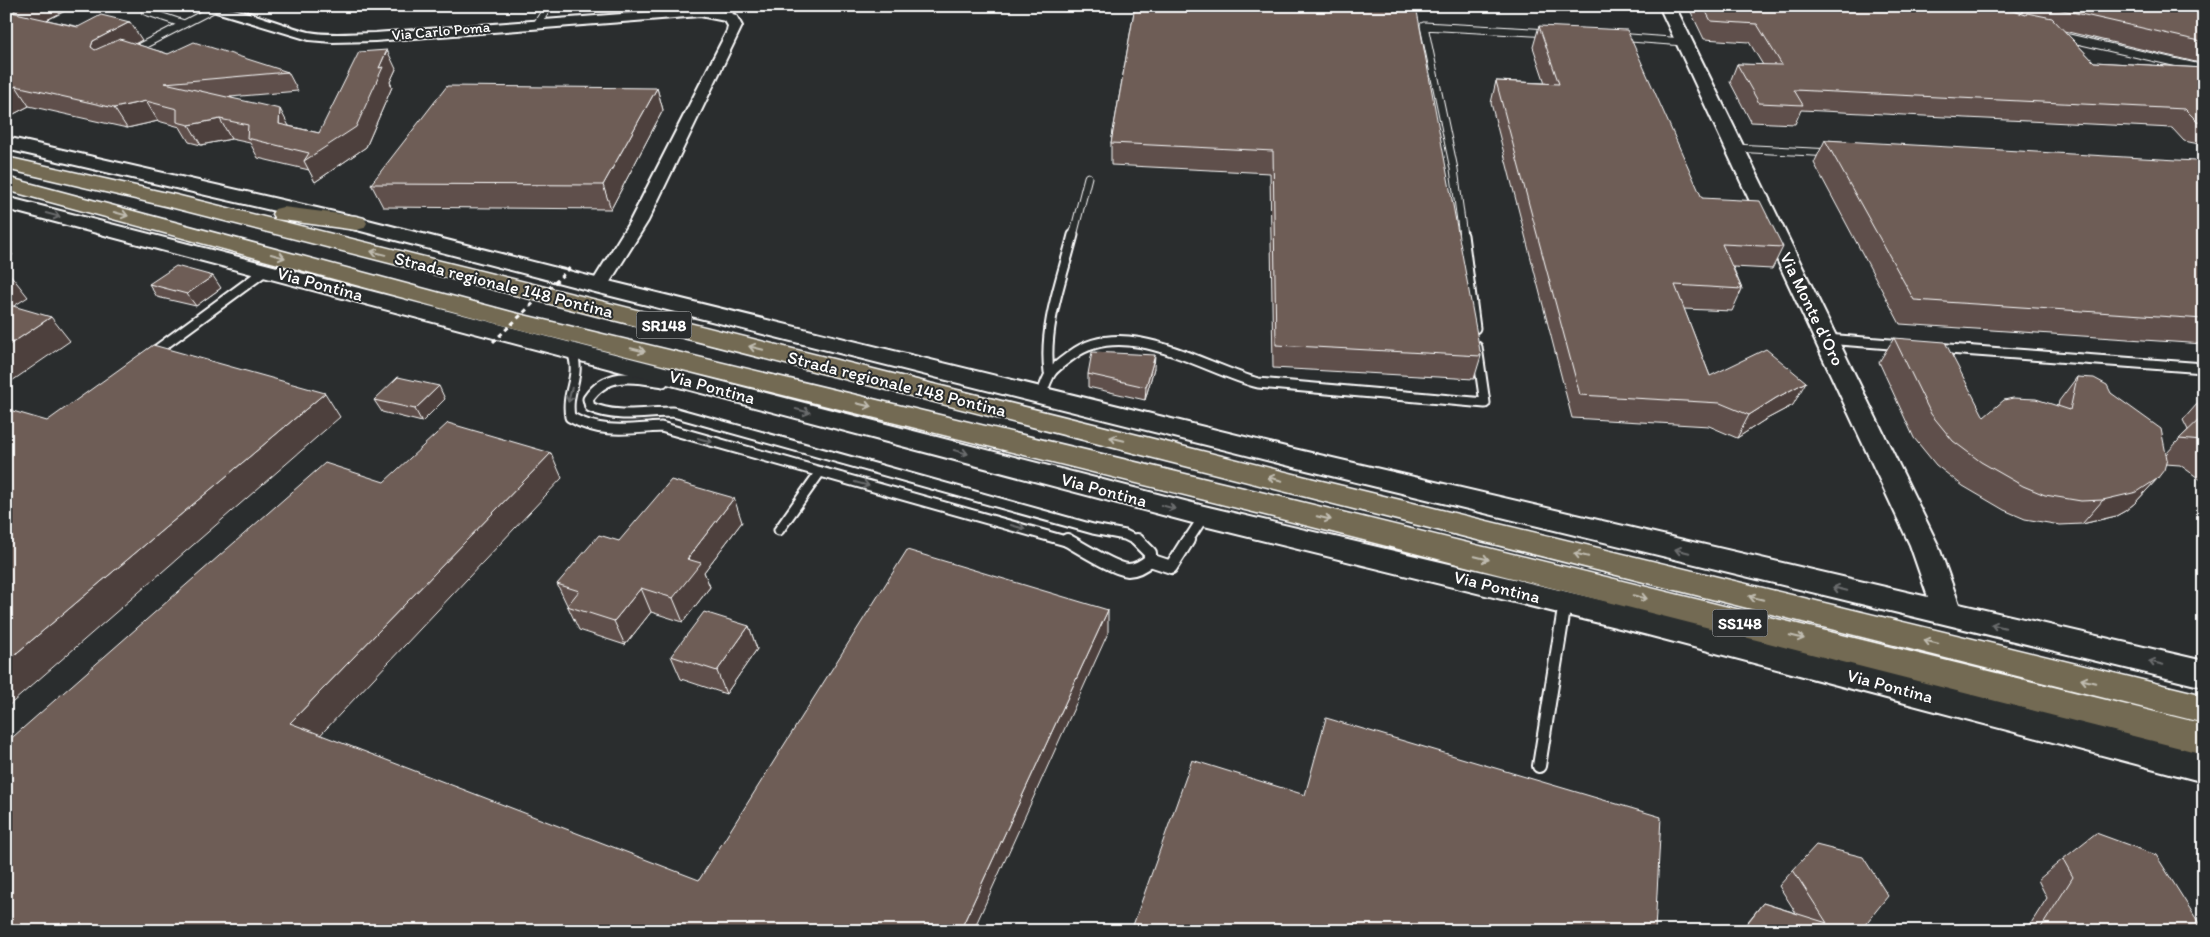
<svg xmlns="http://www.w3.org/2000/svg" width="2210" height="937" viewBox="0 0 2210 937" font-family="Itim,sans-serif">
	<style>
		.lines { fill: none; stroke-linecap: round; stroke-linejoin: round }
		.service-far2-casing { stroke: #fff; stroke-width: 9 }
		.service-far1-casing { stroke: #fff; stroke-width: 13 }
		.service-casing { stroke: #fff; stroke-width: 16 }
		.minor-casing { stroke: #fff; stroke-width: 4 }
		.tertiary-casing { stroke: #fff; stroke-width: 4 }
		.trunk-casing { stroke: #fff; stroke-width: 3 }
		.service-far2 { stroke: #2a2d2e; stroke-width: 7 }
		.service-far1 { stroke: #2a2d2e; stroke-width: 9 }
		.service { stroke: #2a2d2e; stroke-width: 12 }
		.minor { fill: #2a2d2e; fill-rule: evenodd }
		.tertiary { fill: #2a2d2e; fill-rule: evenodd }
		.trunk { fill: #736b52; fill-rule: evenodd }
		.path-bridge { stroke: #fff; stroke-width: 3; stroke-dasharray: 4.5 4; stroke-linecap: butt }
		.wall { fill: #5f504b; stroke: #fff }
		.shaded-wall { fill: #4d413d; stroke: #fff }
		.building { fill: #6e5d57; stroke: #fff }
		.oneway { stroke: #c0bcb1 }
		.oneway2 { stroke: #6a6c6d }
		.labels { text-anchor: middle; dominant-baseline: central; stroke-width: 4; stroke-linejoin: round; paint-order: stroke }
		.far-street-label { font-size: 15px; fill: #fff; stroke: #2a2d2e }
		.shield { fill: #2a2d2e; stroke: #bfc0c0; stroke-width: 1 }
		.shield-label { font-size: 16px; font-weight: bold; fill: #fff }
		.street-label { font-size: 18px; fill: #fff; stroke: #2a2d2e }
	</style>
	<rect width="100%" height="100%" fill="#2a2d2e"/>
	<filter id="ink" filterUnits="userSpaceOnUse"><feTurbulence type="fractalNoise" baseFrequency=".02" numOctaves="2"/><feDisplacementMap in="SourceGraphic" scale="10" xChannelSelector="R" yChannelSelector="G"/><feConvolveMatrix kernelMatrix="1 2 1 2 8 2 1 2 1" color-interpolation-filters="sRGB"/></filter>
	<g filter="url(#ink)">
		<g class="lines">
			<!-- service-far2 casing -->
			<g class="service-far2-casing">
				<g id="service-far2">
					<polyline points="145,11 184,24"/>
					<polyline points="727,16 733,6"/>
					<polyline points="537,24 549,6"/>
					<polyline points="2060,36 2204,69"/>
					<polyline points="1617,37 1684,42"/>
					<polyline points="130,52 215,8"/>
					<polyline points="1734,148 1833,153"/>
					<polyline points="1073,236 1088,177"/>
					<polyline points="1463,236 1454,169 1424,26 1550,33"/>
				</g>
			</g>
			<!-- service-far1 casing -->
			<g class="service-far1-casing">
				<g id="service-far1">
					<polyline points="1463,235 1475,328"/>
					<polyline points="1826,339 1903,345"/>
					<polyline points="1935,348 2204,368"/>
					<path d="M571 349C583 377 565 389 570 417 600 434 628 429 661 427L1069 542"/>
					<polyline points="150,355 266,270"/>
					<path d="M1049 372C1043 326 1062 279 1073 235"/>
					<path d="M663 382C634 377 607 371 588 399L590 407C617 419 644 412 673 412L1093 529 1125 535 1139 542"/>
					<path d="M1041 396C1050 370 1050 371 1072 355 1126 315 1204 369 1258 383L1485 403 1477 347"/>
					<polyline points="779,530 820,472"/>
					<polyline points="1187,542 1204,516"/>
				</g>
			</g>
			<!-- service casing -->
			<g class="service-casing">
				<g id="service">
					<path d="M1067 540C1081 548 1114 569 1128 570 1137 570 1144 565 1150 560V553L1137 540"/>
					<polyline points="1150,560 1171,567 1188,540"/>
					<polyline points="1539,766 1565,603"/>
				</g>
			</g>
			<!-- minor casing -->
			<g class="minor-casing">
				<path id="minor" d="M204 6C243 6 273 23 309 32 330 36 354 33 375 33L700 8 718 10 736 15 742 26 648 221 605 290 599 292 593 290 590 286 630 221 727 31 728 26 725 21 700 16 375 41 332 42 309 40 206 9Z"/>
			</g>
			<!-- tertiary casing -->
			<g class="tertiary-casing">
				<g id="tertiary">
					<polygon points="1659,6 1675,6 1938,545 1959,604 2204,661 2204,687 1294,467 599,293 353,229 6,149 6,137 356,217 600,279 1294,449 1928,597 1910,545"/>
					<polygon points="6,197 1204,506 1644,610 2204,753 2204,782 1644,634 1204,526 6,209"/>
				</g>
			</g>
			<!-- trunk casing -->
			<g class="trunk-casing">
				<g id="trunk">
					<polygon points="6,157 176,195 1322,481 2204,695 2204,723 1322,501 174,208 6,169"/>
					<polygon points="6,177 515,313 1277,496 2204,724 2204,754 1277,518 514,328 6,190"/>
					<polygon points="283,207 356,216 364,218 367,223 364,228 356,230 275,219 272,214 275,209"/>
				</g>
			</g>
			<!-- service-far2 -->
			<use href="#service-far2" class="service-far2"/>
			<!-- service-far1 -->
			<use href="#service-far1" class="service-far1"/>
			<!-- service -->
			<use href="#service" class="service"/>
			<!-- minor -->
			<use href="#minor" class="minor"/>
			<!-- tertiary -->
			<use href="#tertiary" class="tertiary"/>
			<!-- trunk -->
			<use href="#trunk" class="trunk"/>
			<!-- path-bridge -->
			<polyline class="path-bridge" points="493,342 571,267"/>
		</g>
		<!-- wall -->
		<g class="wall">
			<polygon points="6,6 75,6 47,20 142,40 135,44 168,54 288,72 298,91 230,97 289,126 319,133 396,69 390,82 392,87 366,147 315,182 309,170 258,158 250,143 231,139 201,145 189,142 180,127 158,121 127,128 29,106 10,116 6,115"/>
			<polygon points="1135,6 1481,356 1474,379 1273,368 1270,173 1111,165 1111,143"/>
			<polygon points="1688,6 1998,6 2022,13 2024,6 2204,6 2204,64 2064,31 2094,62 2204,68 2204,145 2184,141 2172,128 1801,110 1795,124 1751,122 1730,82 1737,64 1763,65 1749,42 1704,39"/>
			<polygon points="1539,26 1702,198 1783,247 1772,269 1733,267 1742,289 1732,311 1684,309 1710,376 1793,405 1763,421 1737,438 1709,426 1572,418 1491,103 1496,81 1545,83 1533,47"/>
			<polygon points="657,88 663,110 611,209 383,207 371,184"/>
			<polygon points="1825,140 2204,170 2204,344 1900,324 1814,163"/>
			<polygon points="149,284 221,288 196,306 157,297"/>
			<polygon points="1894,338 1984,417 2058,406 2059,401 2077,377 2111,393 2166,454 2188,430 2183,420 2204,396 2204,481 2201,480 2180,465 2165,464 2157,479 2135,503 2125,511 2116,516 2082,524 2060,525 2025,519 2004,510 1963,486 1936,465 1914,438 1879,362"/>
			<polygon points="1154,368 1145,400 1088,387 1088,374"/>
			<polygon points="445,399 422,422 382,412 374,400"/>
			<polygon points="742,522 704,572 710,587 683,622 651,612 625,645 579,630 557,584 619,541"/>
			<polygon points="749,626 757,649 726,694 681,679 671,656"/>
			<polygon points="2063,859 2204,931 2026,931 2047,898 2038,880"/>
			<polygon points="1793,870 1860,931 1740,931 1763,903 1796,913 1779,886"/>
		</g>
		<!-- shaded-wall -->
		<g class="shaded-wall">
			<polygon points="24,6 75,6 24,31 11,12"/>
			<polygon points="130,22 142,40 105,60 91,47 93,41"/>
			<polygon points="387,50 396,69 390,82 392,87 366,147 315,182 304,161 379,68"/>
			<polygon points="16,86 29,106 10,116 6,110 6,91"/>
			<polygon points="657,88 663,110 611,209 603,185"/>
			<polygon points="146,101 158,121 127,128 114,108"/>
			<polygon points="280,109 290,128 279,124"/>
			<polygon points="220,119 231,139 201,145 189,125"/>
			<polygon points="6,246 13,255 6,259"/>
			<polygon points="9,273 28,297 6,311 6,275"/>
			<polygon points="213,276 221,288 196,306 187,294"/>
			<polygon points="51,317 70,341 6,385 6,347"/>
			<polygon points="1155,355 1154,368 1145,400 1146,387"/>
			<polygon points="1806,382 1793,405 1763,421 1737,438 1749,415 1776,398"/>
			<polygon points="439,386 445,399 422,422 415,409"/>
			<polygon points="325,393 340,417 6,708 6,662"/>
			<polygon points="551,453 562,478 310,746 290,723"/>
			<polygon points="2157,479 2135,503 2125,511 2116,516 2082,524 2103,500"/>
			<polygon points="734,498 742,522 704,572 710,587 683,622 673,598 687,559"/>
			<polygon points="641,588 651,612 625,645 614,621"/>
			<polygon points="1108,610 1108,633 973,931 960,931"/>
			<polygon points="749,626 757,649 726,694 717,671"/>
		</g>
		<!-- building -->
		<g class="building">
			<polygon points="6,6 24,6 11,12 78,27 101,15 130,22 93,41 91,47 95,50 120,39 168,54 194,42 288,72 165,83 280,109 279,124 319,133 359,52 387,50 379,68 383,67 356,127 304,161 309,153 247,138 248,125 220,119 189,125 177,122 177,109 146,101 114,108 16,86 6,91"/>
			<polygon points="1135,6 1416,6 1481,356 1276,345 1273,151 1111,143"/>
			<polygon points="1703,6 1998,6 2026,15 2027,13 2052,18 2094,62 2204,68 2204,124 2198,122 2185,109 1794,90 1803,105 1759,103 1737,64 1782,65 1757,24 1711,21"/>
			<polygon points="2045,6 2204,6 2204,42"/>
			<polygon points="1539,26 1627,30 1702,198 1760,201 1783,247 1722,244 1742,289 1675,285 1710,376 1766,349 1806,382 1776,398 1749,415 1720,403 1580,395 1496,81 1559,84"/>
			<polygon points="447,86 657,88 603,185 371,184"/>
			<polygon points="1825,140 2195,161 2204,170 2204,319 1914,300"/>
			<polygon points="176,266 213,276 187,294 149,284"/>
			<polygon points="6,304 51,317 6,347"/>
			<polygon points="1894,338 1945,342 1984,417 2004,400 2013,398 2036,399 2070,410 2077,377 2094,378 2107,385 2111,393 2161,429 2167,459 2164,470 2157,479 2137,492 2103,500 2081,501 2045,495 2023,486 1981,462 1953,441 1931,414"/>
			<polygon points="153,345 325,393 6,662 6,409 47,421"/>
			<polygon points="1092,352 1155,355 1146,387 1088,374"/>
			<polygon points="398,377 439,386 415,409 374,400"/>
			<polygon points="2204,415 2204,442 2202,441 2179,439"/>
			<polygon points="448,423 551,453 290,723 699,880 907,550 1108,610 960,931 6,931 6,743 325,463 384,482"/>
			<polygon points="671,480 734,498 687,559 701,563 673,598 641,588 614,621 567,606 579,591 557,584 599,535 619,541"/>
			<polygon points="704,612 749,626 717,671 671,656"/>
			<polygon points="1326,718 1661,817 1655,931 1131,931 1192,760 1305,795"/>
			<polygon points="2096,833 2156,855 2204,931 2039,931 2073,877 2063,859"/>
			<polygon points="1816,845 1863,857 1888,896 1860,931 1741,931 1763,903 1827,923 1793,870"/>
		</g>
		<!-- one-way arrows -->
		<defs><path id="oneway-shaft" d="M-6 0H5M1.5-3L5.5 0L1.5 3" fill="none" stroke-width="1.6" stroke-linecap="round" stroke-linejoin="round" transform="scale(1.25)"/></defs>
		<g class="oneway">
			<use href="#oneway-shaft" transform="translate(121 214) rotate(15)"/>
			<use href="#oneway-shaft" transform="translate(378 253) rotate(-166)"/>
			<use href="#oneway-shaft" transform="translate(278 256) rotate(15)"/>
			<use href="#oneway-shaft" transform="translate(756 348) rotate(-166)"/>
			<use href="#oneway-shaft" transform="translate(638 350) rotate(14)"/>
			<use href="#oneway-shaft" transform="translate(864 405) rotate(14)"/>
			<use href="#oneway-shaft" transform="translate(1117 439) rotate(-166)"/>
			<use href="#oneway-shaft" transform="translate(1275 479) rotate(-166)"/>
			<use href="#oneway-shaft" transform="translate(1324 518) rotate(14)"/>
			<use href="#oneway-shaft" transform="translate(1581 555) rotate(-166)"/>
			<use href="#oneway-shaft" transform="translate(1482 558) rotate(14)"/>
			<use href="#oneway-shaft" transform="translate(1640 597) rotate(14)"/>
			<use href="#oneway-shaft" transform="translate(1756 598) rotate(-166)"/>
			<use href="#oneway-shaft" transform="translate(1797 637) rotate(14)"/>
			<use href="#oneway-shaft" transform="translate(1931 642) rotate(-166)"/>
			<use href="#oneway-shaft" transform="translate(2088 681) rotate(-166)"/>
		</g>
		<g class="oneway2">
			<use href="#oneway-shaft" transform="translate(53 215) rotate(15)"/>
			<use href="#oneway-shaft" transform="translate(570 395) rotate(104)"/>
			<use href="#oneway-shaft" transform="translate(803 411) rotate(15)"/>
			<use href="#oneway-shaft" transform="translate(705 440) rotate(16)"/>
			<use href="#oneway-shaft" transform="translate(961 452) rotate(15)"/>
			<use href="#oneway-shaft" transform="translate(862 484) rotate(15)"/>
			<use href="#oneway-shaft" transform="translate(1168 507) rotate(15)"/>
			<use href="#oneway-shaft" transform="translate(1018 527) rotate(16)"/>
			<use href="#oneway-shaft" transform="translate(1682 551) rotate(-167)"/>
			<use href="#oneway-shaft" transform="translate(1840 589) rotate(-167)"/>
			<use href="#oneway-shaft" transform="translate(1998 626) rotate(-167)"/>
			<use href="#oneway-shaft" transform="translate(2156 663) rotate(-167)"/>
		</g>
	</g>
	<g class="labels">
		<!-- far-street labels -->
		<g class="far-street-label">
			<text transform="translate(441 31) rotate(-5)">Via Carlo Poma</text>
		</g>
		<!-- shield labels -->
		<g class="shield">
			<rect x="636.5" y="311.5" width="55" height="27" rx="4"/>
			<rect x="1712.5" y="609.5" width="55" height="27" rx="4"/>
		</g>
		<g class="shield-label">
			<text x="664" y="325">SR148</text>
			<text x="1740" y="623">SS148</text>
		</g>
		<!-- street labels -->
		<g class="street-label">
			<text transform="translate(320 284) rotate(15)">Via Pontina</text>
			<text transform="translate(504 285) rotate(14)">Strada regionale 148 Pontina</text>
			<text transform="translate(1812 309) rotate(64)">Via Monte d'Oro</text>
			<text transform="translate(897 384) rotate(14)">Strada regionale 148 Pontina</text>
			<text transform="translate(712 387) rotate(15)">Via Pontina</text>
			<text transform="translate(1104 490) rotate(15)">Via Pontina</text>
			<text transform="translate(1497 587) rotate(14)">Via Pontina</text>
			<text transform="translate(1890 686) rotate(15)">Via Pontina</text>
		</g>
	</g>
	<!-- margin -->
	<rect width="2210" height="937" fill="none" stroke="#2a2d2e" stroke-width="25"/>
	<rect x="12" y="12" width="2185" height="912" fill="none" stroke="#fff" stroke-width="2" filter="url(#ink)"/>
</svg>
